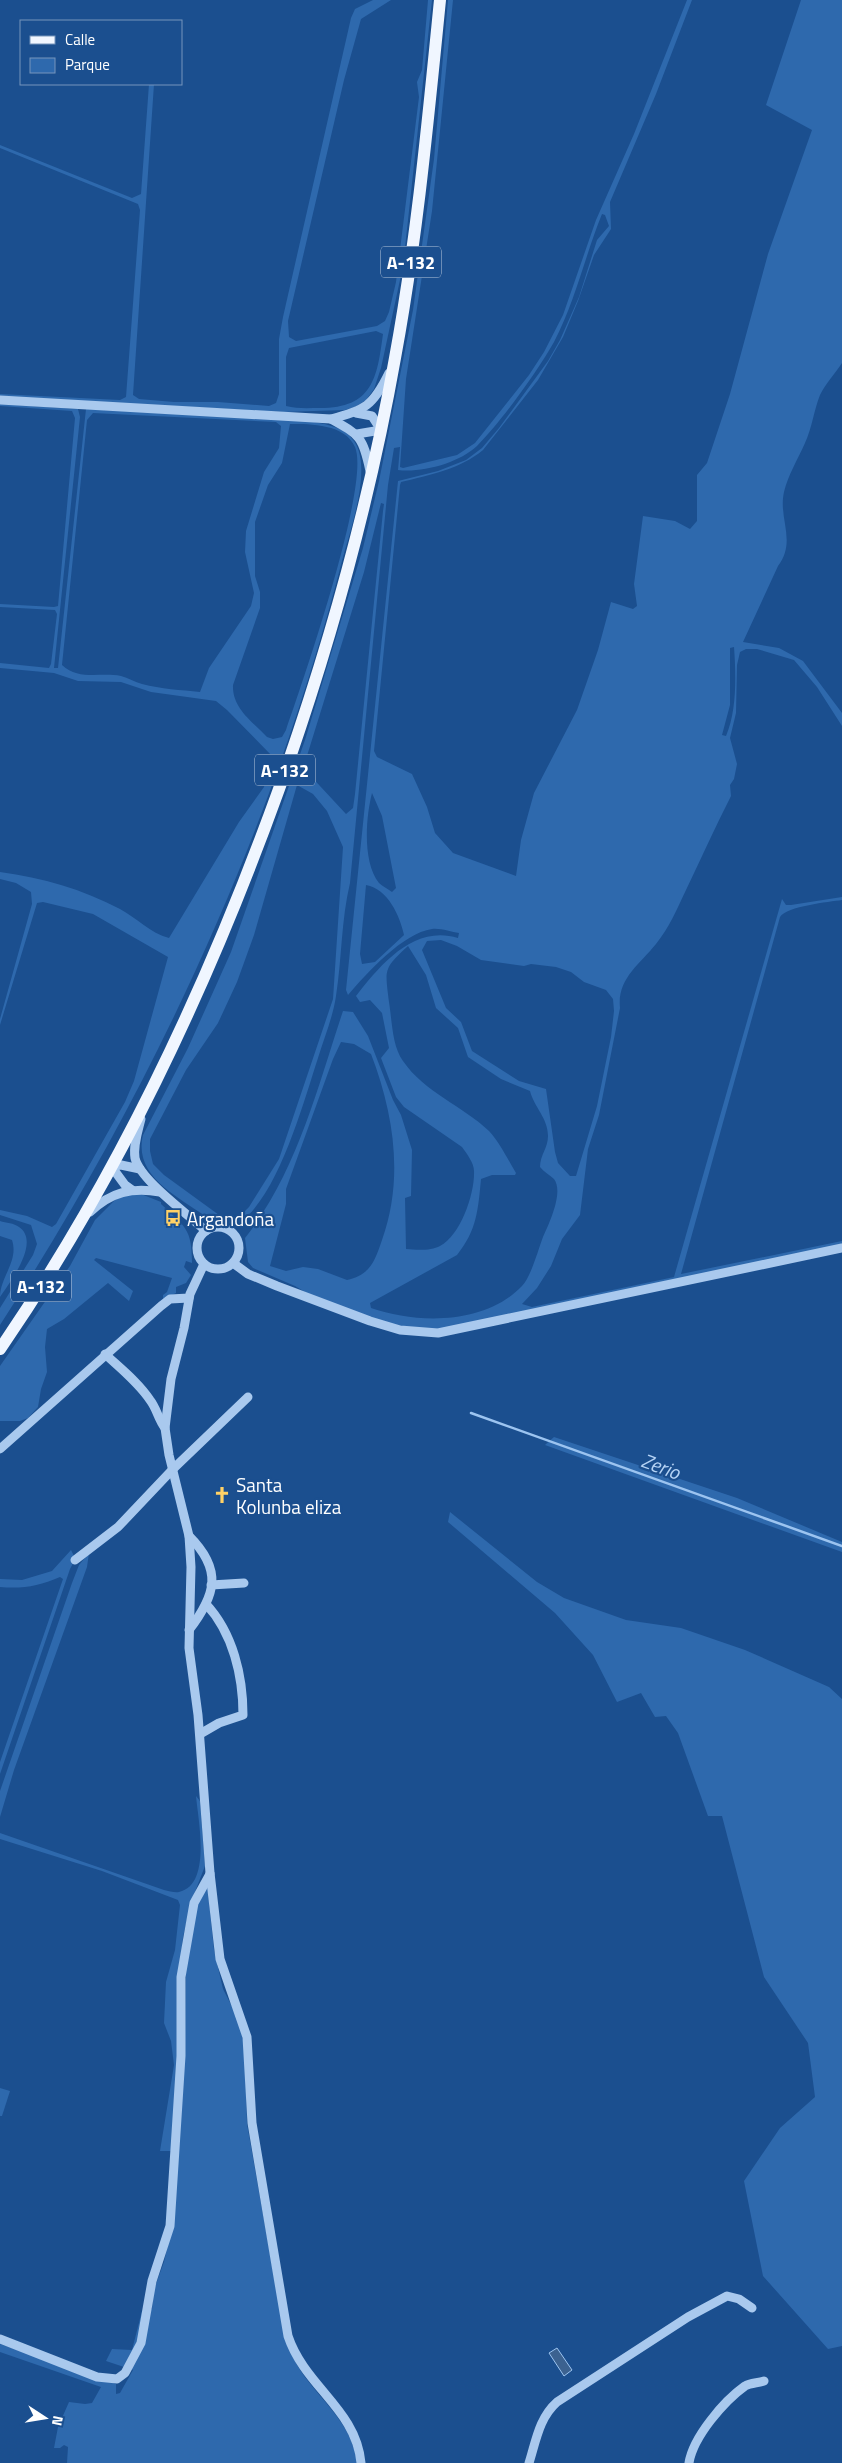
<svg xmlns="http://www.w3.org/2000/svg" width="842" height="2463" viewBox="0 0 842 2463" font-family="'Titillium Web',sans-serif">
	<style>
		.green { fill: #2e69ad; fill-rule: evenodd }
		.water { fill: #3c6290; stroke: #9cc4f0 }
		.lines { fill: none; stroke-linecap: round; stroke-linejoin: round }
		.stream { stroke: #9cc4f0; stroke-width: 2.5 }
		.minor { stroke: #a9c9ee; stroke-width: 9 }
		.major { stroke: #f0f6ff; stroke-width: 12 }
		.labels { text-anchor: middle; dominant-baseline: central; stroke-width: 4.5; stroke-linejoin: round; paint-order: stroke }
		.shield { fill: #1b4f8f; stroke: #bbcadd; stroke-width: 1 }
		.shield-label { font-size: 18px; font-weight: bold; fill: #fff }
		.poi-label { font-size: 19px; fill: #fff; stroke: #1b4f8f; text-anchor: start }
		.water-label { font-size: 20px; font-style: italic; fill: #b5d3f5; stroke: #1b4f8f }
	</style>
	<rect width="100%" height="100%" fill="#1b4f8f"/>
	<!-- green -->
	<g class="green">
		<path d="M373 0H391L361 19 344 80 288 321 289 337 296 341 377 326 385 321 389 312 396 282 419 97 417 82 422 70 428 0H432L403 266 381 368 374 389 366 400 355 407 345 410 283 412 0 397V394L120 400 126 397 140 210 138 204 0 148V145L132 198 141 194 149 84H154L133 395 139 399 174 402H218L269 406 276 403 279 394V339L283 317 351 18 355 9ZM376 331 383 334C377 378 373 408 320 408 309 408 297 409 286 406V357L289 348Z"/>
		<path d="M448 0H453L432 211 406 379 400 467 403 468 457 455 475 443 529 375 544 352 563 315 596 220 634 134 687 0H692L656 94 610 202 611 229 594 255 578 301 563 337 538 380 483 450C460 469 430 475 401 482L400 485 374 751 377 757 412 774 427 807 435 833 453 853 516 876 521 840 534 793 577 710 598 650 611 602 633 609 637 606 634 584 643 516 675 521 690 529 697 521V475L707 463 730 394 768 254 812 130 766 105 801 0H842V363C835 374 825 384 820 395 814 410 812 428 805 443 798 459 788 475 784 492 778 519 797 541 778 566L743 642 779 648 803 661 842 713V726L817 687 794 660 757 649H746L740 652 737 665 736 713 730 738 737 764 734 779 730 785 731 796C715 827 701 859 686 890 677 909 669 928 656 944 639 965 617 979 620 1008L599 1115 588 1149 580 1215 562 1239 551 1266 537 1288 522 1304 532 1307 674 1277 782 899 786 905H791L842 897V900C829 902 787 906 780 917L681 1274 842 1241V1245L440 1330 392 1325 310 1295 295 1286 253 1268 248 1262 245 1238C297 1172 317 1089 343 1011L353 1012 368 1036 393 1100 401 1115 412 1150 411 1196 405 1198 406 1249C416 1250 431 1251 440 1246 461 1235 475 1193 474 1171 474 1163 467 1154 462 1147L404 1107 396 1097 381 1058 389 1048 382 1013 370 1000 360 1002 356 996C380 965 414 924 458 938L459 933C451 932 441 928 432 929 403 933 367 973 348 995L346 990 398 481 438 471 466 460 482 448 499 428 548 361 560 340 579 297 597 240 609 226 605 215 602 214C585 256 575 302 554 342 537 372 501 422 477 446 459 463 422 473 398 470L400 447 394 448 388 485 350 883C341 921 342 958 336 996 333 1017 324 1038 318 1058 303 1104 278 1197 238 1224 232 1226 212 1219 205 1216 177 1196 133 1176 143 1135L188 1048 231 952 305 740 363 548 379 481 413 310 434 159ZM381 503 384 504 383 511 355 794 353 808 346 814 307 772 306 759 364 572ZM734 647C736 675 737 711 726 736L722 735 730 705V648ZM297 785 313 794 327 811 343 847 333 999 279 1159 249 1207 236 1220 219 1215 164 1175 153 1164 150 1151V1139L186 1070 218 1023 237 982 254 935ZM372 793 382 816 396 888 392 892C388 889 382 886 379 883 362 862 366 816 372 793ZM366 885C388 889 400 916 404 935L375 962 362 964 360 954ZM441 940 457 946 481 960 524 966 531 964 556 967 571 972 584 982 606 990 613 999 614 1011 611 1037 597 1106 576 1176H570L558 1163 555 1152 546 1089 519 1081 472 1051 461 1022 446 1008 422 950 427 941ZM408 946 426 975 436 1008 458 1028 468 1057 501 1079 530 1091C534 1107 548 1118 548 1136 548 1148 540 1155 540 1167 544 1172 550 1175 554 1179 564 1192 549 1224 543 1237 538 1250 531 1277 522 1286 485 1325 417 1324 371 1308L370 1303 457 1255C477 1230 478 1210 481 1179L492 1175H515L516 1173C507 1158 500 1143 489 1131 463 1106 424 1092 403 1061 392 1046 392 1020 389 1002 385 969 383 969 408 946ZM341 1042 354 1044 371 1054C394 1114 404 1179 382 1240 375 1261 370 1275 347 1280L318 1269 303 1267 286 1271 270 1266 286 1204V1189L333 1059Z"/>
		<path d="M0 404 78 409 80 417 54 668H58L86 409C140 412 194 415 248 418 275 419 315 418 340 429 346 431 350 436 354 441 373 468 350 530 342 561 272 832 152 1091 0 1325V1308L33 1255 37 1244 31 1225 0 1215V1210L27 1216 52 1227 56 1224 125 1102 134 1081 168 957 93 914 43 902 37 903 0 1025V1019L32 904 31 892 16 883 0 879V872C43 878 82 889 120 909 137 918 150 933 169 938L239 822 264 787 274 758 227 710 216 701 151 692 121 682 78 681 54 673 0 668V663L49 668 51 664 57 614 55 610 0 607V604L54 607 58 606 75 418 72 411 0 406ZM93 413 276 422 281 426 279 448 264 472 246 531 245 552 254 593 251 606 209 668 200 692C181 690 161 689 142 684 135 682 128 678 121 676 100 672 79 681 62 665L87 420ZM290 424C311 424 345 424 355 447 371 484 302 684 286 730L282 737 273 739 267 737C252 721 232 708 233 685L260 608V592L255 576V522L268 485 282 463Z"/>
		<path d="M128 1194H141L161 1202V1204C185 1227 192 1228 192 1263L186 1261 184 1267 191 1275 186 1283 176 1287V1293L163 1299V1295L167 1292 172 1278 96 1258 94 1260 133 1291 129 1301 108 1283 64 1319 47 1329 45 1347 47 1372 41 1389 38 1407 28 1418 20 1421H0V1366L70 1266 95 1220 115 1200Z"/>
		<path d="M0 1221C6 1223 14 1223 19 1227 41 1242 10 1282 0 1297 0 1277 19 1261 12 1240L0 1236Z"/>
		<polygon points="554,1437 737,1498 842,1542 842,1552 545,1445"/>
		<polygon points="450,1512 537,1582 564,1598 626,1620 681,1628 745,1650 829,1687 842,1699 842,2346 828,2349 763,2276 744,2181 780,2128 815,2097 808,2043 764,1977 722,1816 708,1816 678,1733 666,1716 655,1717 641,1693 617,1702 593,1655 555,1613 448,1522"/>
		<path d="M71 1550 74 1556H77L70 1569 0 1774V1762L63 1579 60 1577C39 1586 23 1589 0 1587V1579L22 1580 52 1571Z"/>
		<polygon points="89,1553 87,1567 14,1770 0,1817 0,1791 72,1583 79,1565"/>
		<path d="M196 1796 200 1801 205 1866 191 1902 183 1937 179 1978V2030L172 2151H160L174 2065 171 2041 164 2023 166 1982 175 1950 180 1905 178 1900 102 1871 0 1839V1833L164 1890C169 1891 175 1893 179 1892 212 1885 198 1819 196 1796Z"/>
		<path d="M207 1882 214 1950 223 1989 239 2020 245 2050 247 2124 284 2333C289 2350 296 2366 308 2381 328 2407 353 2428 357 2463H67L68 2447 64 2445 60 2448H54L58 2427 69 2402 85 2404 92 2403 101 2387 0 2352V2344L116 2384V2394L120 2393 133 2370 106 2361 112 2349 132 2350 142 2311 152 2309 153 2292 164 2262 172 2227 185 2039 186 1969 197 1906Z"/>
		<polygon points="0,2088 10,2091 2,2116 0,2116"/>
	</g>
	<!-- water -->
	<polygon class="water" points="557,2348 572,2370 564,2376 549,2353"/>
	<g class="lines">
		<!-- stream -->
		<polyline class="stream" points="471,1413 842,1546"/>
		<!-- minor -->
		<g class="minor">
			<path d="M0 400 331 419C365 410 373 406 389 373"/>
			<polyline points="356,413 372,416 381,430 357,434"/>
			<path d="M331 419C360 435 363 437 370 471"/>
			<path d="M141 1119C138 1131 133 1145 135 1158 140 1180 188 1214 206 1231"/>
			<polyline points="132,1190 125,1185 111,1166 121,1165 140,1169"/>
			<path d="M90 1212C111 1192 132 1187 160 1192"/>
			<circle cx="218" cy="1248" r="21"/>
			<polyline points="233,1263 248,1274 277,1286 370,1321 400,1330 438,1333 842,1248"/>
			<path d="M204 1264 190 1294 184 1328 171 1379 165 1428 169 1455 189 1536 191 1567 189 1648 198 1715 210 1873 220 1959 247 2037 252 2123 288 2336C305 2387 356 2409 361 2463"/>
			<path d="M105 1354C120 1368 138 1382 150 1400 157 1409 158 1419 165 1428"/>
			<polyline points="0,1449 161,1306 170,1299 189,1298"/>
			<polyline points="75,1560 118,1527 173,1469 248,1397"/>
			<polyline points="211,1585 244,1583"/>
			<path d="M189 1630C216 1595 223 1570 189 1536"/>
			<path d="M200 1734 219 1723 243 1715C243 1676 233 1633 206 1604"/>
			<polyline points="0,2339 97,2377 117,2379 125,2373 141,2343 152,2281 170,2226 181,2056 181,1977 194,1903 210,1874"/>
			<path d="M529 2463C536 2441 539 2418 557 2402L688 2317 727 2296 739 2299 752 2308"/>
			<path d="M689 2463C693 2437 724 2401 745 2386 750 2383 758 2383 764 2381"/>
		</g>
		<!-- major -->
		<path class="major" d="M0 1349C119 1176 208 986 279 789 329 648 369 505 395 358 417 239 428 120 440 0"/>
	</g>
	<!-- icons -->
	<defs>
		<g id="bus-bare" transform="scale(1.35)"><path d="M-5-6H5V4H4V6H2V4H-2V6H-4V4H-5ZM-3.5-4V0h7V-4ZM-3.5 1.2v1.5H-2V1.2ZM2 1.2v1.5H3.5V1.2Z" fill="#ffd166" stroke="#1b4f8f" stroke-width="2.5" paint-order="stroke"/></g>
		<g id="church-bare" transform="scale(1.35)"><path d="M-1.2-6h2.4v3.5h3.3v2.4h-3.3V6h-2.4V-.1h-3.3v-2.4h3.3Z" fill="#ffd166" stroke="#1b4f8f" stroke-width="2.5" paint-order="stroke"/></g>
	</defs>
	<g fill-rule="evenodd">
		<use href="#bus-bare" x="173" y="1218"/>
		<use href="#church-bare" x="222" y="1495"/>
	</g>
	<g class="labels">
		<!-- shield labels -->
		<g class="shield">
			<rect x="381" y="246.5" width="60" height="31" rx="4"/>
			<rect x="255" y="754.5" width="60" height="31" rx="4"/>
			<rect x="11" y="1270.5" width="60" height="31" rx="4"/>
		</g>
		<g class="shield-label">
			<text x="411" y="262">A-132</text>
			<text x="285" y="770">A-132</text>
			<text x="41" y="1286">A-132</text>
		</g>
		<!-- poi labels -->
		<g class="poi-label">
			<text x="187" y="1218">Argandoña</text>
			<text x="236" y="1484">Santa<tspan x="236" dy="22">Kolunba eliza</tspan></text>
		</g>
		<!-- water labels -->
		<g class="water-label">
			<text transform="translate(661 1466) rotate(20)">Zerio</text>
		</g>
	</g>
	<!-- legend -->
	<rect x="20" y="20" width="162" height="65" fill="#1b4f8f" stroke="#7695bc"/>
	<rect x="30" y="36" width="25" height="8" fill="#f0f6ff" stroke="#7695bc"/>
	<text x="65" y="45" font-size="15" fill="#ffffff">Calle</text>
	<rect x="30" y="58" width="25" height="15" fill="#2e69ad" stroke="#7695bc"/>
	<text x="65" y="70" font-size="15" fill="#ffffff">Parque</text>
	<!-- north arrow -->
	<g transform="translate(45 2418) rotate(102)" stroke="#1b4f8f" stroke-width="4" paint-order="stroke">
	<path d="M0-4L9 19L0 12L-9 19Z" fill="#ffffff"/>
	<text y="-8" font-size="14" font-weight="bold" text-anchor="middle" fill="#ffffff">N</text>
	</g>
</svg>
